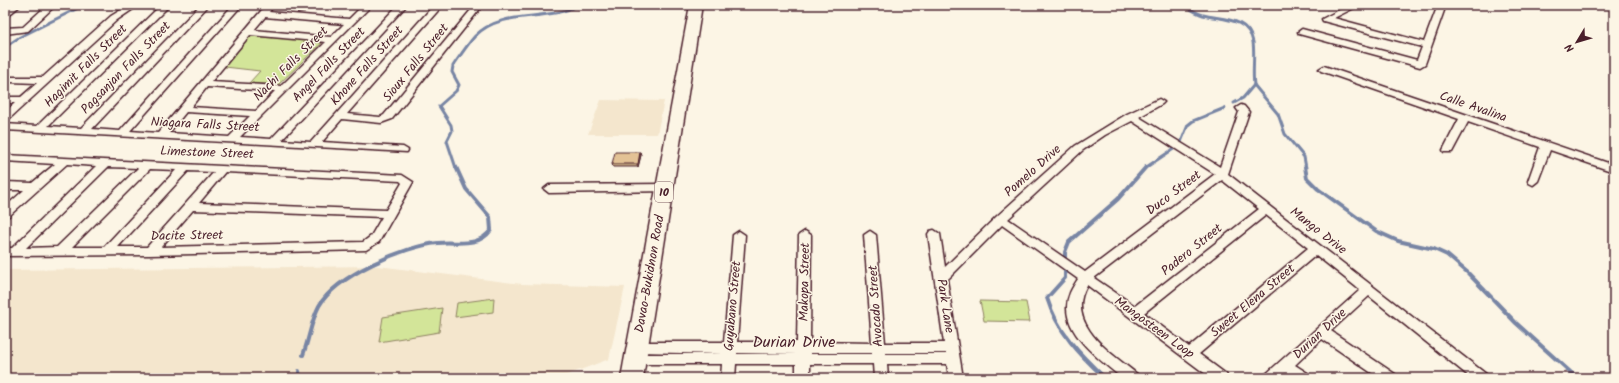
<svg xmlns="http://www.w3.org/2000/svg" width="1619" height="383" viewBox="0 0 1619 383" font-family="Kalam,sans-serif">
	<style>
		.built { fill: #f4e6cd }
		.green { fill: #d3e599; stroke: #8e8262 }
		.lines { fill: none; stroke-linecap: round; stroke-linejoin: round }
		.stream-far1 { stroke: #7885a4; stroke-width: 3 }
		.stream { stroke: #7885a4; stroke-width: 4 }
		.minor-casing { stroke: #4a1f2b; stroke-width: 3 }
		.highway-casing { stroke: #4a1f2b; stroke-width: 3 }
		.minor { fill: #fcf5e5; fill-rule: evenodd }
		.highway { fill: #fcf5e5; fill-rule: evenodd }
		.wall { fill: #c3a780; stroke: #4a1f2b }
		.shaded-wall { fill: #9f8868; stroke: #4a1f2b }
		.building { fill: #e3c295; stroke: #4a1f2b }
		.labels { text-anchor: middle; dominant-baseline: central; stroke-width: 3; stroke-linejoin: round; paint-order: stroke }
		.shield { fill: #fcf5e5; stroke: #7f5f63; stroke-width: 1 }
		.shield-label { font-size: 12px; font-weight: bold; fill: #4a1f2b }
		.street-label { font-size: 13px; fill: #4a1f2b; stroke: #fcf5e5 }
		.near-street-label { font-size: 16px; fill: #4a1f2b; stroke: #fcf5e5 }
	</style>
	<rect width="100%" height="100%" fill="#fcf5e5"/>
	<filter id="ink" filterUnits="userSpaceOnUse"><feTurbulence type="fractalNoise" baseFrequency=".025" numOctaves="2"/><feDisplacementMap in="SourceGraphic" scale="8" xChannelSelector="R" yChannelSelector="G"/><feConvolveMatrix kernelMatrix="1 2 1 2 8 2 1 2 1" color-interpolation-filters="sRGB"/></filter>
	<g filter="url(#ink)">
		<!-- built -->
		<g class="built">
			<polygon points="601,100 664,101 657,134 588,134"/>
			<polygon points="378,266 522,284 625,287 609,359 559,378 5,378 5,270"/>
		</g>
		<!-- green -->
		<g class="green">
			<polygon points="250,36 324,41 278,85 249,83 260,71 225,67"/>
			<polygon points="494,298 493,312 455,317 457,303"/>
			<polygon points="980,301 1026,302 1030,322 984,321"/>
			<polygon points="442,308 439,332 379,342 383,317"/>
		</g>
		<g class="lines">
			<!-- stream-far1 -->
			<g class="stream-far1">
				<path d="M1184 5C1190 9 1196 13 1203 15 1222 20 1248 17 1253 42 1255 56 1252 71 1254 85"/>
				<polyline points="5,47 20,37 84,5"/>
				<polyline points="1254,85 1278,114 1285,134 1304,157 1306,168"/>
				<polyline points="1234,103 1243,98 1254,85"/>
				<polyline points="1181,142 1188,125 1193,121 1225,108"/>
				<path d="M456 168 447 141 452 131 451 125 439 106 456 91 459 85 452 72 453 66C460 56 467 45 475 36 502 8 547 23 578 5"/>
				<polyline points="1145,168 1175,148"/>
			</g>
			<!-- stream -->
			<g class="stream">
				<polyline points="1305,167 1307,178 1318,189 1376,231 1398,241 1434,249 1447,255 1467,272 1516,323 1577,378"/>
				<polyline points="1065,258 1065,252 1069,242 1118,199 1146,167"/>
				<path d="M1065 270V278L1047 298C1057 331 1080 355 1105 378"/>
				<path d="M303 355C309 339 311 321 319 306 336 276 404 246 438 243 457 241 478 248 491 230L490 217 466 189 456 167"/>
				<polyline points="299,371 300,378"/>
			</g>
			<!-- minor casing -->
			<g class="minor-casing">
				<g id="minor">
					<polygon points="12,5 21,5 5,18 5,11"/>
					<polygon points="47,5 56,5 28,31 5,34 5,28 23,27"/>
					<polygon points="129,5 139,5 117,20 9,119 5,120 5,112 15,103 5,103 5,97 21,97 37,83 10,82 5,79 7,77 43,77 111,16"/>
					<path d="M161 5H170L48 126 81 128 200 5H209L92 129 120 131 233 5H242L130 131 158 133 266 5H274L269 12 349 19 363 5H372L240 137 271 139 398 5H407L282 140 311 142 434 5H443L347 114 380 117 384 115 475 5H483L392 119 381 123 342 119 322 142 403 147 408 150 407 152 5 130V124L37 126ZM265 17 344 24 331 37 254 30ZM250 35 326 42 281 86 211 82ZM207 87 275 91 256 111 191 107ZM186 112 250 116 229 137 169 133Z"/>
					<polygon points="1349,5 1360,5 1334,18 1424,42 1438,5 1446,5 1425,64 1420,67 1299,34 1298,32 1302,29 1417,60 1422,47 1323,21 1322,19"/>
					<polygon points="1324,66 1614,165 1614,172 1550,150 1538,181 1533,185 1529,183 1528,181 1540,147 1468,122 1452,152 1444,152 1443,150 1459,119 1321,71 1319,69"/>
					<path d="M1159 99 1164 102 1162 104 1139 117 1220 167 1239 112 1236 108 1241 105 1244 106 1249 112 1228 174 1486 374 1488 378H1471L1369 296 1331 331 1395 374 1397 378H1379L1322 339 1295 365 1309 374 1311 378H1293L1286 373 1280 378H1264L1266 374 1360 290 1316 255 1199 354 1226 374 1228 378H1211L1087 285C1064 324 1111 353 1137 374L1139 378H1122C1103 362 1066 336 1067 307 1067 296 1072 288 1078 279L1002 225 947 280 963 378H949L947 364H887L888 378H874L873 364H810V378H796V364H736L735 378H721L722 364H635L630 363 628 359 630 355 635 354H723L637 352 632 351 630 347 632 343 637 342H724L733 235 739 231 745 235 737 342H797L799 235 805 231 811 235 810 342 872 343 864 235 870 231 876 235 885 343H944L928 234 930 231 934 230 940 234 945 267 997 216 1075 146 1127 114ZM1132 121 1215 174 1085 272 1008 219 1083 150 1105 135ZM1222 180 1259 209 1135 306 1094 278ZM1266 215 1308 248 1189 347 1144 313ZM737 353H797L737 354ZM810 353H872V354H810ZM886 353H946V354H886Z"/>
					<path d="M5 155 402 175 413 182 379 242 366 250 150 255 5 256V248H12L96 166 67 164 9 216 5 217V207L24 190H5V182L32 183 55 164 5 161ZM108 167 138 168 57 247 26 248ZM150 169 176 170 104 247H72ZM188 171 214 172 147 247H118ZM225 172 400 181 402 183 386 210 199 203ZM193 210 382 217 371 236 363 242 161 247Z"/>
					<polygon points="665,184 670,188 669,191 549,193 544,189 549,185"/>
				</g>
			</g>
			<!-- highway casing -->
			<g class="highway-casing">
				<polygon id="highway" points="690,5 702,5 643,378 621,378"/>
			</g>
			<!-- minor -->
			<use href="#minor" class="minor"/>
			<!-- highway -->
			<use href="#highway" class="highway"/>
		</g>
		<!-- wall -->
		<polygon class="wall" points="640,152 641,155 638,167 613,167 612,164"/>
		<!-- shaded-wall -->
		<polygon class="shaded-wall" points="640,152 641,155 638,167 638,164"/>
		<!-- building -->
		<polygon class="building" points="615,152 640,152 638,164 612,164"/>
	</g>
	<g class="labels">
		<!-- shield labels -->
		<rect class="shield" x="655" y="182" width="18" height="20" rx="3"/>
		<g class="shield-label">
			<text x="664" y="192">10</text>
		</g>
		<!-- street labels -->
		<g class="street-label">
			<text transform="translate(416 63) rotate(-51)">Sioux Falls Street</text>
			<text transform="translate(291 64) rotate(-45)">Nachi Falls Street</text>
			<text transform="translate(329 65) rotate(-46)">Angel Falls Street</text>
			<text transform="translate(86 66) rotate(-45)">Hagimit Falls Street</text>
			<text transform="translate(367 66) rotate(-48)">Khone Falls Street</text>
			<text transform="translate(126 68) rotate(-46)">Pagsanjan Falls Street</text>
			<text transform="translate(1473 107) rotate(19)">Calle Avalina</text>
			<text transform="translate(205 125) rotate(3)">Niagara Falls Street</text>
			<text transform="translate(207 153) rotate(2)">Limestone Street</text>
			<text transform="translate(1033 171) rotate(-42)">Pomelo Drive</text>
			<text transform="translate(1174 193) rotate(-37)">Duco Street</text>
			<text transform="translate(1318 231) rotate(38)">Mango Drive</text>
			<text transform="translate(187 236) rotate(-1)">Dacite Street</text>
			<text transform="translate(1192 250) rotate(-39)">Padero Street</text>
			<text transform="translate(650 274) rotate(-80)">Davao-Bukidnon Road</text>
			<text transform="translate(805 282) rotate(-89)">Makopa Street</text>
			<text transform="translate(1253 301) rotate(-40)">Sweet Elena Street</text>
			<text transform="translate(733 306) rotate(-85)">Guyabano Street</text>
			<text transform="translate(876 306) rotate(-94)">Avocado Street</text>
			<text transform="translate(945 306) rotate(81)">Park Lane</text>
			<text transform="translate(1154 328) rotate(36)">Mangosteen Loop</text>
			<text transform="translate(1320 334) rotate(-43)">Durian Drive</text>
		</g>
		<!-- near-street labels -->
		<g class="near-street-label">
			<text x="794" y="342">Durian Drive</text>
		</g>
	</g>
	<!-- margin -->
	<rect width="1619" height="383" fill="none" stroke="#fcf5e5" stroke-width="20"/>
	<rect x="10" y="10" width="1599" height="363" fill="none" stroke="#4a1f2b" stroke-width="1.5" filter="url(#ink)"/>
	<!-- north arrow -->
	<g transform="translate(1577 42) rotate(232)" stroke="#fcf5e5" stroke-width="3" paint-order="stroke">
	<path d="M0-3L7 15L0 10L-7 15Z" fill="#4a1f2b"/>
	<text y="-6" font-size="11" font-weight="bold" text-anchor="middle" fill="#4a1f2b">N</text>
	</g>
</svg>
